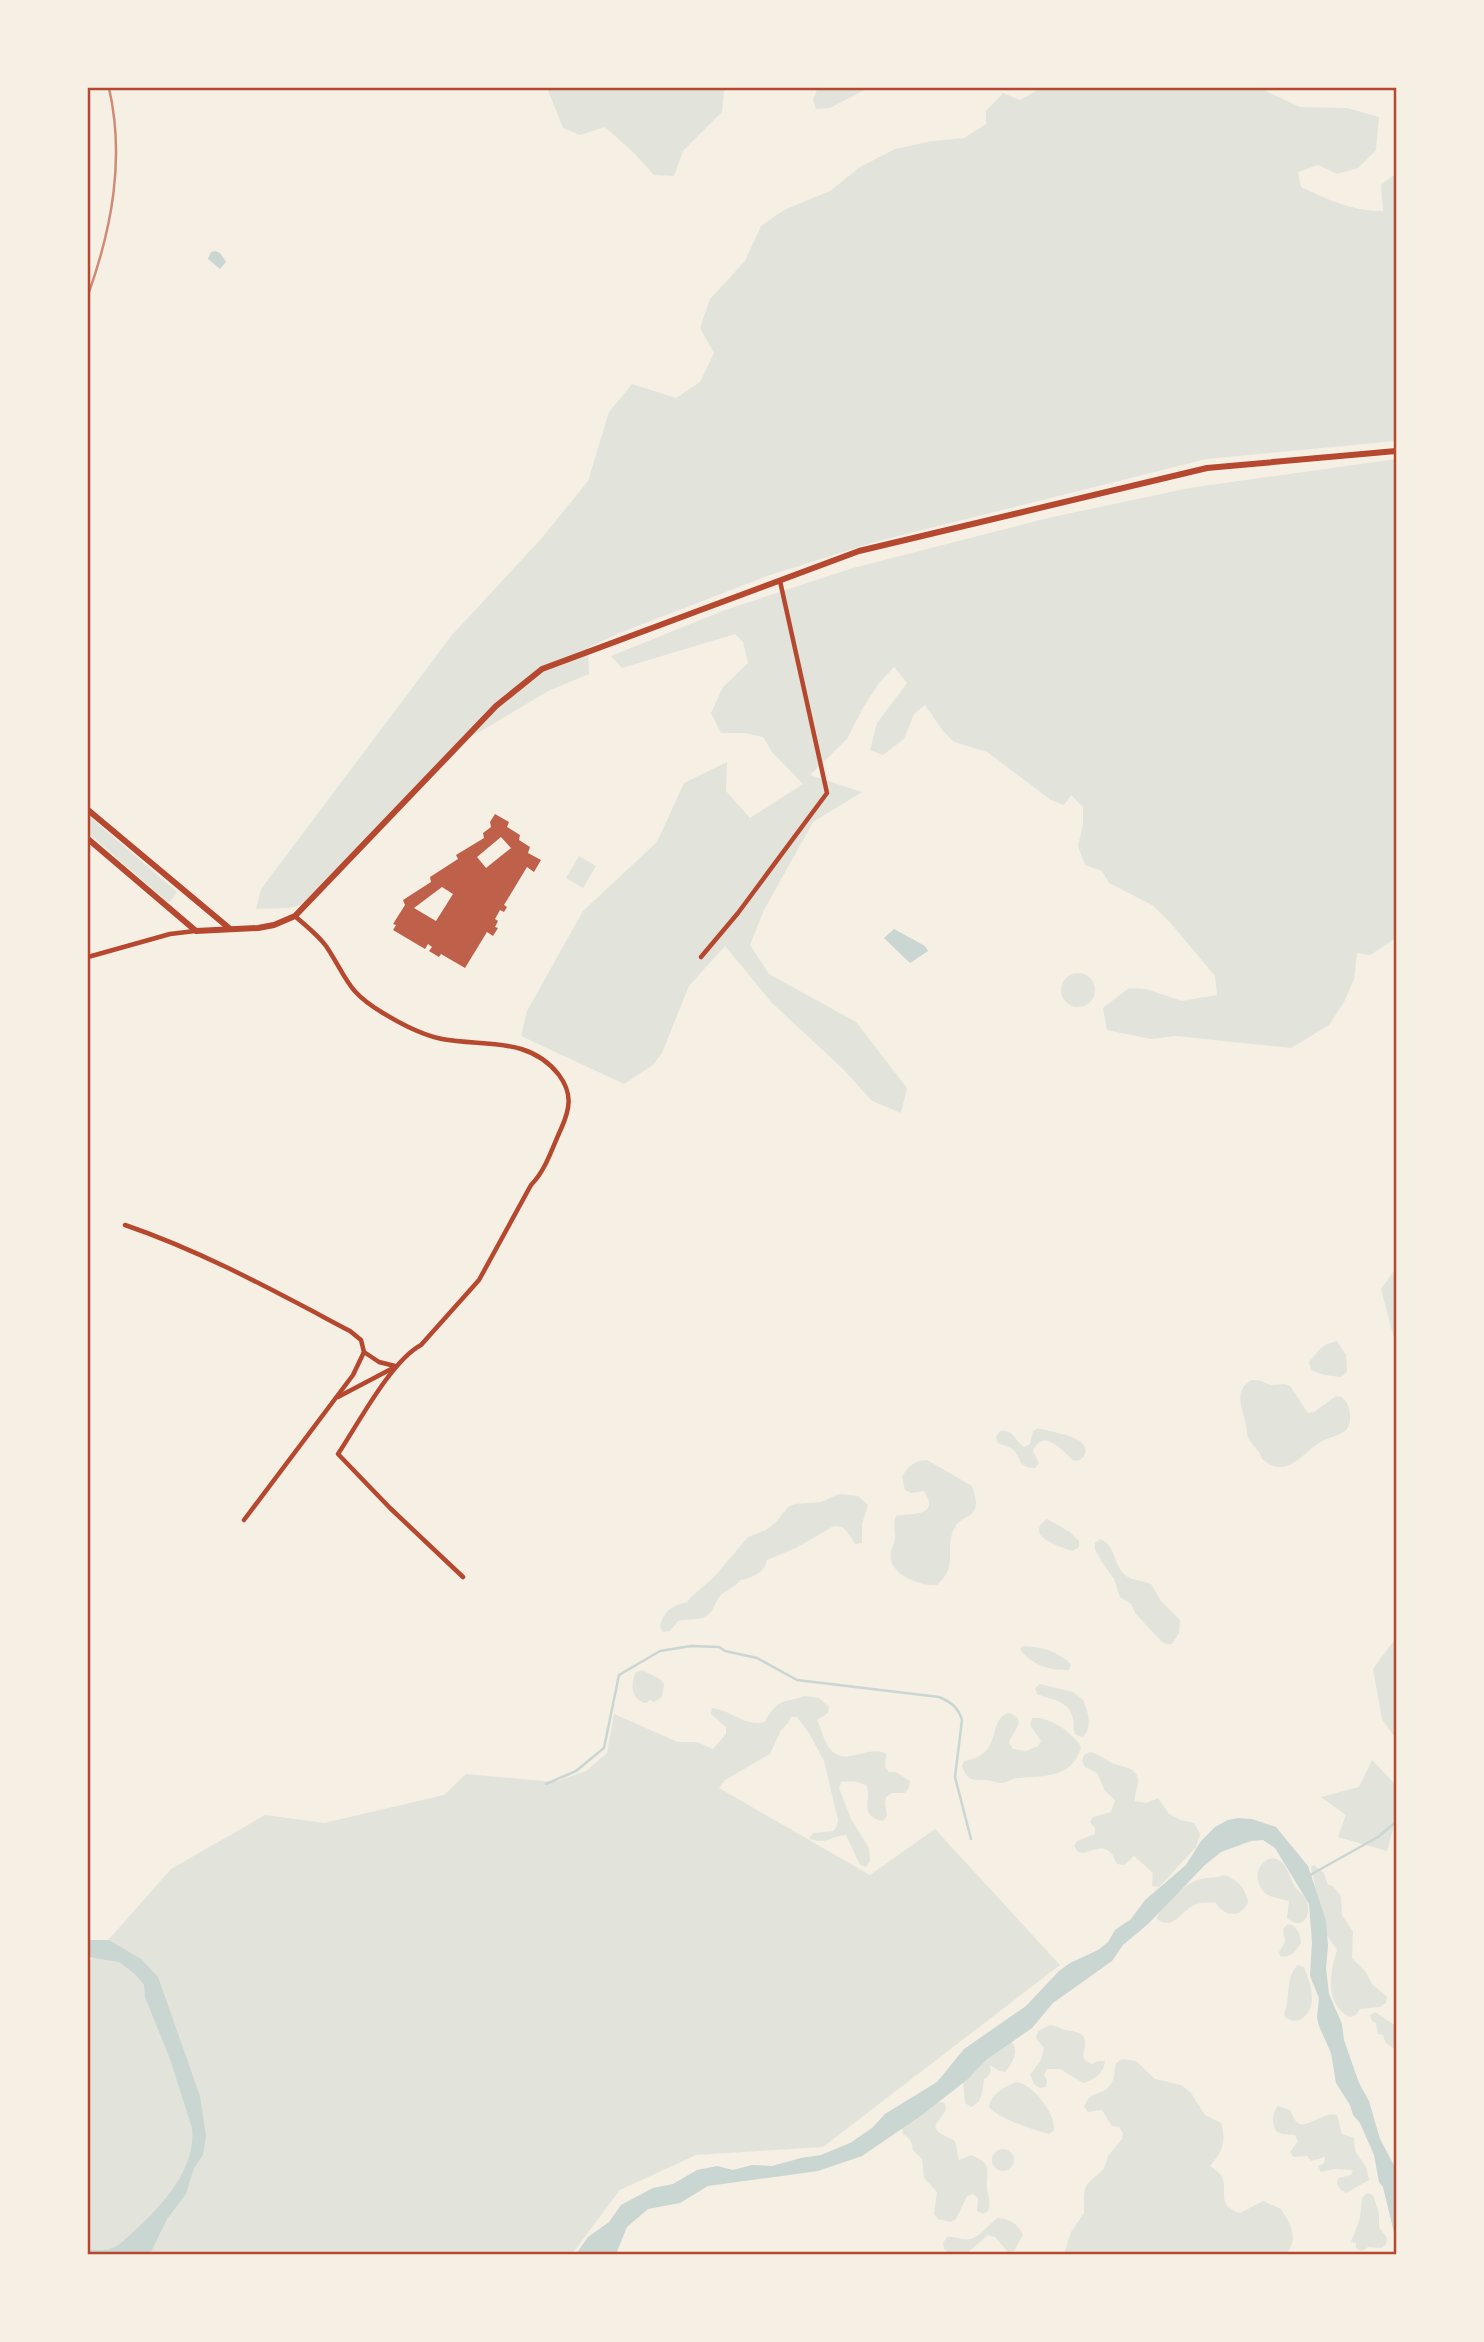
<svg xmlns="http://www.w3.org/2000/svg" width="1484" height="2342" viewBox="0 0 1484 2342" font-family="'Times New Roman',serif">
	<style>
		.green { fill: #e2e4dc }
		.water { fill: #c9d6d2 }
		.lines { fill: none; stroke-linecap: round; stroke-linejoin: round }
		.stream { stroke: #c9d6d2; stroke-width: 2.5 }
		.building { fill: #bf614a; fill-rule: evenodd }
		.minor { stroke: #b5482f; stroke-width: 4.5 }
		.secondary { stroke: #b5482f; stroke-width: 6 }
		.rail { stroke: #cf8b77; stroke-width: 2.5 }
		.neatline { fill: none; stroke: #b5482f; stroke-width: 2.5 }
	</style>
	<rect width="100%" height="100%" fill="#f6efe4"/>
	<!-- green -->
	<g class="green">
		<polygon points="547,88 724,88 724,90 722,112 683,151 674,176 654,175 635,154 605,127 580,135 563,128"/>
		<polygon points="818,88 868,88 830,108 816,109 813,99"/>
		<path d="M1041 88H1259L1300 107 1347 108 1379 117 1376 150 1358 168 1337 174 1318 165 1298 172 1301 187C1326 199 1355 212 1383 211L1381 185 1394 175 1396 176V441L1207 459 878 541 767 576 617 634 588 648 589 674 548 691 471 737 314 901 289 908 256 909 261 889 452 635 541 539 588 481 609 412 632 384 676 398 700 382 714 353 700 328 710 299 745 261 761 226 784 210 830 191 860 167 895 149 932 141 964 138 986 124V111L1003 93 1020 100Z"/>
		<polygon points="1396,459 1396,938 1370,955 1357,953 1354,979 1344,1002 1329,1025 1291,1048 1176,1036 1151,1039 1107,1030 1103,1008 1129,988 1146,989 1182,1001 1217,995 1215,976 1168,920 1152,905 1109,883 1102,871 1085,865 1078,846 1083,824 1083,807 1071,795 1064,805 1051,800 987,752 954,742 943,731 925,705 914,714 904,739 883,755 870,750 877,723 907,683 894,667 879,683 863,708 847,739 810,775 862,792 813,822 764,910 750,945 769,974 856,1022 907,1088 901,1113 872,1101 843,1069 772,1003 725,946 689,986 662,1053 653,1065 624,1084 521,1036 527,1011 583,911 657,842 684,783 727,762 726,791 750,818 803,784 772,752 763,737 744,733 721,733 711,713 723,687 748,663 743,642 735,634 622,668 611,656 725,610 853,568 1048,518 1189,488"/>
		<polygon points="88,815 177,892 169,903 88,833"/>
		<polygon points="579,856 596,866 583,888 566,878"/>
		<circle cx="1078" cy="990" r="17"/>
		<polygon points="1396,1268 1396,1346 1381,1289"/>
		<path d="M1337 1341 1346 1355 1347 1372 1341 1377 1324 1375 1311 1370 1309 1362C1320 1350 1319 1346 1337 1341Z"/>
		<path d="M1252 1380H1258L1271 1385 1284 1384 1290 1386 1308 1413 1314 1412 1336 1396 1342 1397C1348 1403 1350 1409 1350 1417 1351 1437 1331 1434 1319 1443 1308 1450 1295 1466 1282 1467 1274 1468 1268 1464 1262 1459 1260 1450 1255 1449 1250 1441 1247 1438 1247 1430 1246 1425 1243 1409 1232 1390 1252 1380Z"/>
		<path d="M1038 1428C1048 1432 1095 1436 1084 1456 1081 1460 1079 1460 1074 1461 1064 1453 1044 1426 1033 1451L1039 1463 1035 1468C1016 1468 1022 1455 1011 1448 1007 1446 1002 1445 998 1443L996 1437 1000 1431C1015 1429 1014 1441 1024 1447L1030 1444 1033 1431Z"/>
		<path d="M927 1460 972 1486C974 1493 978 1501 975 1509 971 1518 959 1518 955 1527 943 1548 960 1565 937 1585 921 1586 895 1577 891 1560 889 1551 894 1546 895 1538 895 1530 893 1524 896 1516 904 1512 943 1520 924 1491L911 1493 905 1490 902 1477C908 1466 914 1461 927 1460Z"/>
		<path d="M839 1494 858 1496 868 1505 862 1524V1543L855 1544C848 1534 845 1523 832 1527L796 1548 767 1560C764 1573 752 1578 740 1580 735 1587 729 1589 722 1594 716 1599 715 1607 710 1613 701 1622 689 1618 678 1621L670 1631 663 1632 660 1626C665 1609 672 1606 687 1602L691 1597 714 1577 748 1537 766 1530 776 1522 788 1507 795 1504 821 1502Z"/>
		<path d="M1047 1519 1070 1532 1079 1541V1547L1073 1551C1061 1547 1022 1536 1047 1519Z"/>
		<path d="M1100 1539C1116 1545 1113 1564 1125 1575 1132 1581 1143 1580 1151 1584L1161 1601 1180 1620 1179 1633 1172 1644H1166L1161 1641 1136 1614 1131 1604 1120 1597 1114 1579 1102 1562 1095 1550V1543Z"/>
		<polygon points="1396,1638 1396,1739 1382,1719 1373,1669"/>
		<path d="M1023 1646C1040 1646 1059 1652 1071 1664L1069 1670C1050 1671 1031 1665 1020 1649Z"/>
		<path d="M642 1670 660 1679 664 1684 662 1697 654 1702 650 1700 646 1703C631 1701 630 1683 636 1672Z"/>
		<path d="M1040 1684 1073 1692 1083 1700C1088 1711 1093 1727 1083 1737L1076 1735C1072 1728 1075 1727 1073 1719 1070 1700 1051 1700 1037 1694L1035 1688Z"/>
		<path d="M805 1696 819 1698 829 1707 828 1713 817 1720C822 1729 824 1744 832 1751 847 1766 870 1744 886 1754L885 1767 889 1772H896L910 1781 909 1787 905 1793H892L886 1797 885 1803 887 1816 883 1821C857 1816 873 1798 866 1785L854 1781 841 1782 839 1788 851 1819 869 1848 870 1861 866 1867 860 1865 846 1835C831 1836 825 1846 809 1838L813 1833 833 1831 837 1826 838 1820 824 1761 809 1733 797 1717H791L788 1723 781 1730 770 1754 725 1780 719 1788 870 1875 935 1829 1060 1965 823 2147 696 2155 620 2190 572 2254H88V1963L171 1869 265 1815 324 1823 444 1795 466 1774 555 1782 586 1771 607 1753 614 1714 678 1742H697L713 1749 726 1734V1727L711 1714 712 1708C729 1709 745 1727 764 1722 781 1697 777 1705 805 1696Z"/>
		<path d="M1009 1713C1029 1720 1012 1731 1009 1743L1013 1749 1026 1751 1038 1746 1041 1741 1030 1725 1032 1718C1048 1716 1073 1732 1081 1747 1073 1778 1044 1776 1018 1778 1013 1778 1008 1782 1003 1783 997 1784 992 1780 987 1780 974 1780 967 1782 962 1766L964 1761C1005 1755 986 1719 1009 1713Z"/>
		<path d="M1090 1752C1098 1754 1103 1758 1110 1762 1119 1767 1136 1766 1138 1779 1139 1786 1134 1793 1135 1801L1146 1803 1158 1798 1169 1814 1181 1820 1194 1823 1200 1834 1196 1847 1159 1887 1152 1886 1153 1873 1134 1856 1124 1865 1117 1864C1115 1861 1114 1857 1112 1854 1104 1844 1093 1850 1084 1853L1078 1852 1074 1846 1077 1841 1095 1834V1828L1090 1822 1093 1817 1111 1812 1115 1800 1105 1791 1097 1773 1085 1767 1082 1761 1084 1755Z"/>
		<polygon points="1372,1760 1395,1784 1396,1783 1396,1818 1387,1851 1338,1837 1346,1815 1321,1797 1359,1787"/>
		<path d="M1273 1858C1289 1862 1288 1877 1296 1888 1300 1893 1305 1896 1307 1902 1312 1917 1301 1931 1287 1918L1289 1901C1282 1899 1273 1898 1266 1894 1253 1883 1255 1861 1273 1858Z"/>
		<path d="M1314 1865 1324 1873 1328 1885 1333 1886 1341 1896 1342 1915 1353 1932 1352 1958 1366 1972 1372 1984 1387 1997 1386 2003 1380 2007 1360 2009 1356 2015 1350 2017C1324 2005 1330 1971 1337 1950L1326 1934V1920L1321 1916 1311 1867Z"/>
		<path d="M1223 1875C1237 1878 1246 1889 1248 1902 1240 1920 1224 1916 1215 1902 1209 1903 1202 1902 1197 1904 1182 1908 1175 1932 1157 1919 1158 1906 1188 1881 1201 1879 1210 1877 1215 1879 1223 1875Z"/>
		<path d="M1288 1924C1298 1926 1300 1934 1301 1943 1295 1952 1291 1958 1280 1956L1279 1952 1285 1942 1283 1929Z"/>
		<path d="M1298 1965 1304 1967C1310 1983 1319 2005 1303 2018 1297 2022 1292 2021 1286 2018L1284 2014C1291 1998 1285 1976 1298 1965Z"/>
		<polygon points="1375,2012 1396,2026 1396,2050 1385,2042 1383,2035 1378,2034 1376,2023 1372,2021 1370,2015"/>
		<path d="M1050 2025C1057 2025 1059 2029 1066 2030 1085 2033 1088 2036 1083 2056L1086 2061 1092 2064 1098 2061H1105C1104 2073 1094 2080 1083 2083L1060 2069H1047L1044 2075 1047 2080 1046 2087 1040 2088 1034 2084 1030 2075 1041 2060 1044 2048 1036 2038 1038 2031Z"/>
		<path d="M1008 2039C1021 2047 1014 2062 1005 2072L999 2071 990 2065C992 2072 990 2075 984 2080 982 2091 983 2102 971 2107L965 2103 963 2081Z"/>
		<path d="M1122 2059 1136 2061 1155 2079 1181 2085 1191 2093 1205 2115 1221 2123C1227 2142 1222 2152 1210 2166 1214 2169 1217 2171 1220 2174 1231 2189 1213 2204 1240 2213L1263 2201 1281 2209C1291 2225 1299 2239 1286 2254H1064L1071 2232 1084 2213C1084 2184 1082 2188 1104 2169L1108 2156 1122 2139 1123 2133 1119 2127 1112 2126 1102 2110 1088 2112 1084 2107C1090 2089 1102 2097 1110 2085 1115 2080 1114 2070 1116 2063Z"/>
		<path d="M1016 2082C1033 2084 1055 2113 1054 2130L1049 2134C1034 2130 999 2119 989 2107 990 2095 1004 2087 1016 2082Z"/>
		<path d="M939 2102 945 2103 946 2110 935 2126 938 2132 955 2141 959 2160 971 2155C994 2164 986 2171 987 2188 987 2197 992 2200 988 2211L983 2214 977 2211 978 2198 973 2194 967 2196 956 2219 950 2222 938 2219 934 2214 937 2192 924 2178 922 2159 913 2150C912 2142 910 2138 903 2134L902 2128 932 2104Z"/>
		<path d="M1278 2106 1290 2110C1292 2113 1293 2117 1295 2120 1303 2134 1323 2110 1337 2115L1342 2134 1354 2138 1355 2151 1366 2167 1369 2180 1346 2193 1341 2190 1337 2184 1338 2178 1351 2175 1353 2170 1334 2169 1321 2172 1318 2166 1324 2163 1325 2157 1311 2161 1307 2156 1294 2157 1290 2152 1298 2141 1295 2135 1282 2134 1276 2131C1272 2122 1271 2115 1278 2106Z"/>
		<circle cx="1003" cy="2160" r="11"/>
		<polygon points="1367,2193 1373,2195 1379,2214 1379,2227 1387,2238 1386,2244 1381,2248 1368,2247 1362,2251 1356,2248 1356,2243 1351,2242 1360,2218 1362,2198"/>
		<path d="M998 2218C1008 2218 1020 2225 1023 2235L1014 2251 1008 2252 995 2237 988 2235 966 2254H945L947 2251 944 2249 943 2243 947 2237C955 2236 962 2241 970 2239 982 2236 988 2224 998 2218Z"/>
	</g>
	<!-- water -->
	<g class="water">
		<polygon points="215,251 220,253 226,262 220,269 208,259 211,252"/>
		<polygon points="894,929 925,946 928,951 910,963 884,938"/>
		<polygon points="1238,1818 1252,1819 1276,1827 1308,1866 1326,1921 1328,1946 1326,1968 1329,1994 1342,2024 1344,2040 1359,2083 1369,2101 1380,2139 1396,2169 1396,2241 1383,2187 1379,2182 1374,2155 1360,2123 1353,2115 1350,2105 1336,2083 1331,2053 1319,2026 1317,2018 1319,1998 1310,1976 1312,1942 1309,1904 1275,1848 1263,1840 1251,1841 1221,1852 1205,1865 1148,1924 1123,1945 1112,1961 1053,2003 1032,2028 986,2060 968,2079 922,2115 862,2156 818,2171 708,2186 680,2203 648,2209 627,2227 616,2254 576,2254 588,2237 609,2222 621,2205 653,2188 673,2184 697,2170 717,2166 733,2170 752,2165 772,2166 801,2158 821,2155 850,2143 872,2128 885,2114 937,2082 964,2049 1026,2006 1059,1971 1070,1963 1098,1950 1108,1942 1115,1930 1131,1919 1145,1900 1186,1865 1201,1841 1215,1827 1228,1820"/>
		<path d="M88 1940H109L141 1959 158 1977 200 2096 206 2136 203 2155 194 2168 186 2194 167 2219 150 2254H88V2250C94 2249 103 2251 109 2249 118 2247 124 2240 131 2234 159 2209 197 2170 192 2128L170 2059 145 1997 144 1985 135 1974 119 1962 88 1957Z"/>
	</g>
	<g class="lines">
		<!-- stream -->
		<g class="stream">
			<path d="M546 1784 576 1771 604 1748 619 1675 660 1651 691 1646 719 1647 725 1651 757 1658 797 1680 939 1697C951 1702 958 1707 962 1720L955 1777 971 1839"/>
			<polyline points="1310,1875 1378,1837 1396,1822"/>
		</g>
	</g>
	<!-- building -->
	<path class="building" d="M495 814 509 822 507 827 520 835 519 840 530 847 528 853 541 860 534 872 527 867 504 905 507 907 504 912 500 910 495 919 498 921 495 927 498 928 493 936 487 932 465 968 441 954 439 957 429 951 432 947 428 944 425 949 393 930 396 925 393 924 405 905 403 900 431 882 430 877 458 859 456 855 484 838 483 833 491 827 490 822ZM501 837 511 848 486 868 477 857ZM442 887 453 894 436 921 414 908Z"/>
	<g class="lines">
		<!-- minor -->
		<g class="minor">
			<path d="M295 916C306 926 318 935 326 946 348 979 346 991 383 1013 401 1024 422 1035 442 1039 484 1047 529 1036 559 1075 573 1094 570 1109 561 1129 552 1148 546 1170 531 1185L479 1280 421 1345C391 1361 358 1424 338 1454L390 1508 463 1577"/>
			<polyline points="88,957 170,934 195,931"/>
			<polyline points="701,957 738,913 827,793 780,581"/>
			<path d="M125 1225C204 1252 276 1292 350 1331L361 1340 364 1352 353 1375 244 1520"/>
			<polyline points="364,1352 379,1362 395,1366"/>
			<polyline points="338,1397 395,1367"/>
		</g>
		<!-- secondary -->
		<g class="secondary">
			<polyline points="88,810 229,928"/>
			<polyline points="88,839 196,931 258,928 274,925 295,916 496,706 542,669 859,551 1207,468 1396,451"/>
		</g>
		<!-- rail -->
		<path class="rail" d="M88 295C112 228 125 158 109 88"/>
	</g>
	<!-- border -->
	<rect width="1484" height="2342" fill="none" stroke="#f6efe4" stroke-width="178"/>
	<rect x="89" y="89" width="1306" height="2164" class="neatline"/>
</svg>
